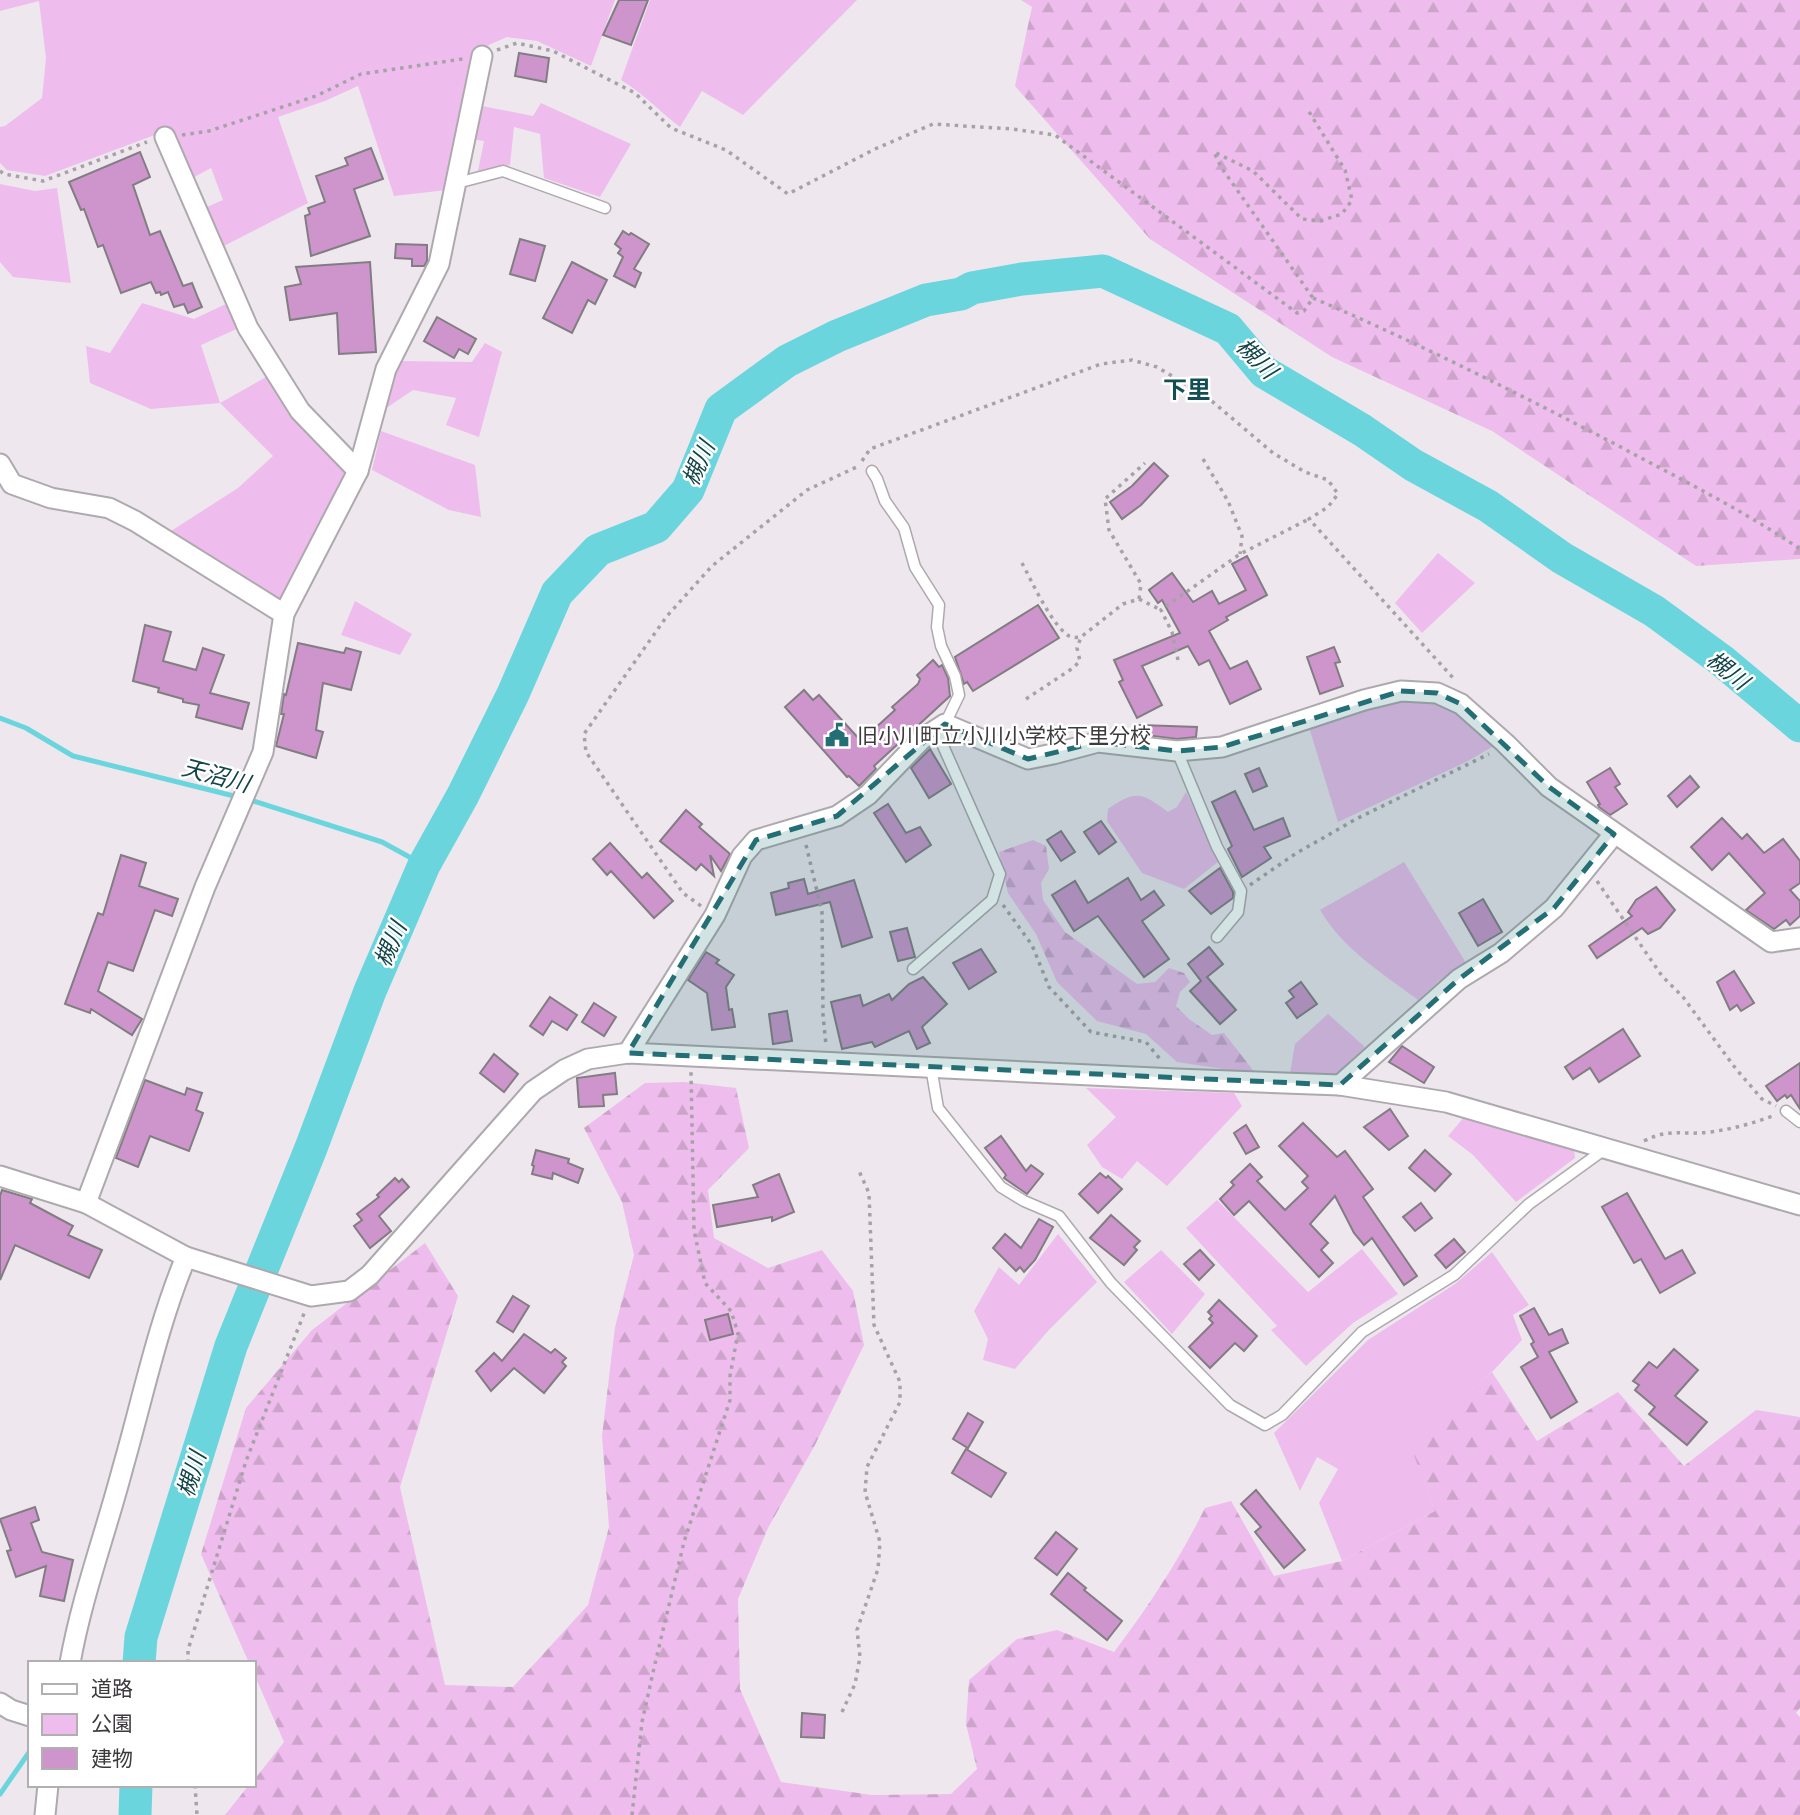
<svg xmlns="http://www.w3.org/2000/svg" width="1800" height="1815" viewBox="0 0 1800 1815" font-family="Quicksand,'Noto Sans JP',sans-serif">
	<style>
		.green { fill: #eebded }
		.forest { fill: url(#forest-firs) }
		.lines { fill: none; stroke-linecap: round; stroke-linejoin: round }
		.stream { stroke: #6bd5de; stroke-width: 5 }
		.river { stroke: #6bd5de; stroke-width: 33 }
		.building { fill: #cd95cb; stroke: #827d82; stroke-width: 2 }
		.lane-casing { stroke: #aea9ae; stroke-width: 13 }
		.street-casing { stroke: #aea9ae; stroke-width: 23 }
		.path { stroke: #a7a2a7; stroke-width: 3.5; stroke-dasharray: 3.5 5; stroke-linecap: butt }
		.lane { stroke: #fff; stroke-width: 10 }
		.street { stroke: #fff; stroke-width: 19 }
		.marked { fill: #246f75; fill-opacity: 0.2; stroke: #246f75; stroke-width: 5; stroke-dasharray: 14 9; stroke-linejoin: round }
		.labels { text-anchor: middle; dominant-baseline: central; stroke-width: 5; stroke-linejoin: round; paint-order: stroke }
		.poi-label { font-size: 21px; fill: #3d3a3d; stroke: #fff; text-anchor: start }
		.water-label { font-size: 23px; font-style: italic; fill: #134448; stroke: #fff }
		.quarter-label { font-size: 24px; font-weight: bold; fill: #124f54; stroke: #fff }
	</style>
	<defs>
		<pattern id="forest-firs" width="22" height="20" patternUnits="userSpaceOnUse" patternTransform="scale(1.75)"><rect width="22" height="20" fill="#eebded"/><path d="M5 1l3.5 6h-7zM16 11l3.5 6h-7z" fill="#cda3cc"/></pattern>
	</defs>
	<rect width="100%" height="100%" fill="#eee8ee"/>
	<!-- green -->
	<g class="green">
		<polygon points="0,0 615,0 591,66 537,41 507,37 473,52 447,190 394,196 358,86 325,101 278,117 308,203 220,248 202,209 223,200 211,168 189,180 168,130 45,176 7,170 0,163 0,127 5,126 42,98 46,58 39,1 0,11"/>
		<path d="M650 0H857L743 115 702 91 680 127C660 112 643 93 621 80Z"/>
		<polygon points="541,103 631,144 600,197 544,178 540,134 514,127 510,165 478,171 484,141 471,139 477,105 533,116"/>
		<polygon points="0,184 35,191 57,188 71,283 13,277 0,262"/>
		<path d="M142 303 194 319 228 303 239 328 201 345 220 403 266 377 302 427 348 471C332 507 311 538 293 572 287 583 286 597 275 604L171 531 238 488 273 456 220 403 151 409 90 383 86 346 110 353Z"/>
		<polygon points="485,343 502,352 479,437 446,425 456,398 413,390 385,409 393,376 401,361 472,362"/>
		<polygon points="381,431 475,465 481,517 449,510 372,470"/>
		<polygon points="1438,553 1475,583 1422,633 1395,603"/>
		<polygon points="355,601 412,634 400,655 341,635"/>
		<polygon points="1391,699 1427,699 1461,713 1495,745 1468,761 1338,822 1309,727"/>
		<path d="M1186 792 1219 861 1184 889 1142 873 1107 821 1108 809C1136 790 1141 792 1168 812L1177 807Z"/>
		<path d="M1404 862 1466 963 1440 980 1418 1000C1381 972 1345 951 1320 910Z"/>
		<polygon points="1328,1014 1365,1047 1334,1076 1290,1073 1295,1044"/>
		<polygon points="1086,1088 1234,1093 1242,1106 1167,1186 1137,1161 1122,1179 1102,1167 1087,1145 1116,1117"/>
		<polygon points="1465,1116 1574,1149 1575,1158 1516,1202 1473,1155 1448,1136"/>
		<polygon points="1217,1200 1308,1292 1362,1249 1398,1294 1353,1323 1306,1366 1271,1330 1277,1326 1186,1228"/>
		<polygon points="1058,1234 1097,1282 1048,1331 1015,1369 983,1360 988,1339 974,1311 999,1267 1019,1285"/>
		<polygon points="1161,1250 1205,1294 1172,1334 1124,1282"/>
		<polygon points="1492,1252 1529,1305 1513,1315 1522,1340 1492,1372 1410,1442 1435,1511 1342,1561 1319,1503 1338,1469 1317,1457 1300,1491 1274,1433 1368,1340 1455,1284"/>
	</g>
	<!-- forest -->
	<g class="forest">
		<polygon points="1021,0 1800,0 1800,559 1696,566 1492,431 1332,357 1150,239 1015,86 1032,7"/>
		<polygon points="1033,840 1046,846 1049,869 1041,883 1043,900 1065,932 1137,984 1155,982 1169,968 1184,973 1190,982 1180,992 1176,1006 1189,1019 1212,1035 1224,1033 1256,1074 1177,1062 1146,1034 1097,1021 1057,982 1036,934 1008,893 999,852"/>
		<path d="M684 1082 736 1088 749 1148 708 1190 714 1238 768 1268 822 1250 853 1291 864 1345 815 1445 768 1528 738 1599 740 1689 781 1782 872 1795 951 1794 977 1769 966 1724 969 1680 1017 1639 1057 1630 1114 1652C1149 1606 1179 1560 1205 1508L1231 1501 1274 1576 1342 1561 1435 1511 1409 1442 1492 1372 1537 1441 1618 1392 1684 1466 1756 1410 1800 1417V1708L1796 1713 1800 1717V1815H225L249 1785H254V1780L284 1742 254 1674V1663H249L201 1554 246 1408 312 1330 425 1243 458 1296 400 1487 445 1685 513 1687 588 1605 609 1527 602 1436 615 1327 634 1255 622 1202 584 1128 645 1083Z"/>
	</g>
	<g class="lines">
		<!-- stream -->
		<g class="stream">
			<polyline points="0,718 26,728 73,756 238,797"/>
			<polyline points="247,799 382,842 424,865"/>
			<polyline points="0,1794 30,1751"/>
		</g>
		<!-- river -->
		<g class="river">
			<polyline points="139,1663 141,1637 231,1346 311,1148 370,991 424,865 463,795 513,694 557,593 598,550 656,527 688,490 721,409 787,361 837,336 926,300 961,294 972,288 1022,279 1103,271 1228,329 1264,372 1362,430 1413,465 1488,506 1562,558 1654,611 1721,660 1800,726"/>
			<polyline points="135,1815 136,1785"/>
		</g>
	</g>
	<!-- building -->
	<g class="building">
		<polygon points="619,0 648,0 631,45 603,35"/>
		<polygon points="519,53 549,58 546,82 515,76"/>
		<polygon points="371,148 383,179 354,189 370,236 311,256 305,216 310,214 308,208 325,202 316,176 348,165 345,158"/>
		<polygon points="140,152 150,177 133,185 150,235 160,231 183,286 192,283 198,298 202,307 188,313 184,304 174,307 168,292 161,295 160,292 156,293 151,282 121,293 103,245 98,247 84,209 81,210 69,182"/>
		<polygon points="623,231 629,235 631,233 649,244 634,269 641,273 635,287 614,276 623,257 618,253 621,249 615,244"/>
		<polygon points="520,239 545,246 535,281 510,274"/>
		<polygon points="396,244 427,245 427,261 424,266 412,266 412,259 395,258"/>
		<polygon points="370,262 376,352 339,354 337,313 290,320 285,287 301,284 296,267"/>
		<polygon points="572,262 607,280 595,304 588,300 572,333 543,318"/>
		<polygon points="437,317 476,339 468,354 459,349 454,358 424,341"/>
		<polygon points="1154,463 1168,476 1141,505 1122,519 1110,502 1132,486"/>
		<polygon points="1247,556 1267,595 1226,617 1228,620 1209,631 1230,669 1247,661 1261,689 1230,704 1209,660 1199,665 1188,646 1142,666 1162,705 1137,718 1119,682 1123,680 1114,660 1180,633 1162,600 1158,603 1149,590 1172,573 1193,602 1212,591 1219,604 1246,590 1232,564"/>
		<polygon points="1038,605 1059,638 973,691 967,682 964,684 955,657"/>
		<polygon points="145,625 171,632 163,661 196,670 203,648 224,655 210,693 249,703 242,729 196,717 199,705 183,702 183,699 158,692 159,688 133,681"/>
		<polygon points="298,643 344,653 346,648 361,652 351,690 323,683 316,730 323,732 316,758 276,746 284,714 281,714 284,694 286,695"/>
		<polygon points="1334,647 1340,662 1335,663 1343,686 1320,694 1307,657"/>
		<polygon points="933,660 939,667 942,665 948,678 950,696 874,766 876,769 859,786 849,776 847,777 785,707 804,690 813,700 819,695 861,741 895,710 892,707 918,684 920,679 917,675"/>
		<polygon points="1140,725 1197,727 1196,737 1177,739 1145,735"/>
		<polygon points="930,749 951,784 929,798 911,768"/>
		<polygon points="1259,768 1267,786 1253,792 1245,774"/>
		<polygon points="1610,768 1620,784 1615,787 1627,804 1610,815 1599,807 1598,805 1600,804 1587,782"/>
		<polygon points="1690,776 1699,787 1677,807 1668,796"/>
		<polygon points="1235,791 1254,830 1283,818 1290,836 1264,847 1271,858 1242,877 1228,849 1232,846 1212,802"/>
		<polygon points="888,804 906,833 920,827 931,845 906,862 874,813"/>
		<polygon points="686,810 702,824 699,827 730,854 721,871 710,855 714,876 701,864 696,870 660,841"/>
		<polygon points="1722,818 1742,839 1747,834 1764,853 1783,839 1800,861 1800,883 1790,890 1800,901 1800,916 1790,925 1786,920 1774,929 1746,910 1765,893 1729,853 1712,870 1691,847"/>
		<polygon points="1101,821 1116,842 1099,854 1084,832"/>
		<polygon points="1061,831 1075,852 1061,861 1047,840"/>
		<polygon points="610,843 642,878 647,873 673,901 654,918 611,871 607,875 593,859"/>
		<polygon points="121,855 146,863 139,886 178,899 172,916 155,910 133,971 108,962 98,991 142,1019 132,1035 91,1009 90,1013 65,1004 98,913 103,915"/>
		<polygon points="1220,868 1233,892 1233,898 1211,914 1189,891"/>
		<polygon points="1128,878 1141,900 1154,891 1164,905 1142,921 1169,959 1144,977 1098,916 1074,931 1052,895 1075,881 1088,903"/>
		<polygon points="804,879 808,894 854,880 872,937 842,947 830,902 776,915 771,893 789,888 788,883"/>
		<polygon points="1656,887 1675,910 1660,928 1648,934 1642,928 1597,958 1589,946 1632,916 1628,912 1636,900"/>
		<polygon points="1483,899 1502,932 1478,946 1459,913"/>
		<polygon points="907,928 915,957 898,961 890,932"/>
		<polygon points="1209,947 1223,964 1207,977 1236,1010 1220,1024 1190,991 1201,981 1188,964"/>
		<polygon points="981,949 996,972 969,989 953,963"/>
		<polygon points="706,952 719,960 716,963 734,975 726,987 729,1010 732,1009 735,1027 712,1030 707,993 688,980"/>
		<polygon points="1734,971 1754,1003 1741,1011 1737,1005 1730,1010 1717,982"/>
		<polygon points="923,977 947,1004 922,1027 930,1043 917,1049 909,1031 875,1047 872,1042 842,1049 831,1002 860,995 863,1006 889,994 892,1000 909,984"/>
		<polygon points="1301,982 1317,1004 1297,1018 1286,1003 1294,997 1289,991"/>
		<polygon points="550,997 577,1015 567,1030 552,1021 543,1035 530,1026"/>
		<polygon points="594,1003 616,1017 604,1036 582,1022"/>
		<polygon points="787,1011 792,1041 773,1044 769,1014"/>
		<polygon points="1623,1029 1640,1056 1599,1082 1590,1068 1573,1079 1565,1067"/>
		<polygon points="1402,1046 1434,1067 1424,1083 1389,1062"/>
		<polygon points="494,1054 518,1074 504,1092 480,1073"/>
		<polygon points="1800,1063 1800,1109 1791,1095 1787,1098 1785,1095 1777,1101 1766,1086"/>
		<polygon points="615,1073 617,1094 603,1095 604,1106 579,1107 577,1078"/>
		<polygon points="145,1080 185,1095 187,1088 202,1093 196,1110 203,1113 189,1151 150,1136 138,1167 116,1158"/>
		<polygon points="1390,1109 1408,1136 1389,1150 1364,1127"/>
		<polygon points="1303,1123 1337,1157 1345,1151 1373,1189 1363,1197 1417,1276 1404,1285 1372,1238 1364,1245 1354,1233 1335,1196 1310,1224 1328,1243 1321,1250 1333,1263 1319,1277 1249,1201 1234,1215 1220,1199 1234,1185 1231,1182 1250,1164 1262,1177 1257,1181 1285,1210 1308,1188 1302,1182 1308,1176 1279,1146"/>
		<polygon points="1246,1125 1259,1147 1246,1154 1234,1133"/>
		<polygon points="1001,1136 1026,1171 1031,1165 1043,1174 1027,1194 1004,1178 1006,1175 985,1148"/>
		<polygon points="536,1150 569,1159 568,1163 583,1169 578,1183 553,1173 552,1179 532,1174 534,1166 532,1165"/>
		<polygon points="1425,1150 1451,1174 1435,1191 1409,1168"/>
		<polygon points="1100,1173 1106,1178 1108,1176 1122,1189 1098,1213 1079,1194"/>
		<polygon points="779,1174 794,1212 772,1221 772,1217 717,1227 713,1205 758,1197 753,1185"/>
		<polygon points="395,1178 399,1182 402,1179 409,1187 379,1216 391,1231 370,1248 354,1226 362,1220 357,1214 379,1197 377,1195"/>
		<polygon points="2,1190 32,1199 30,1203 73,1226 68,1235 102,1250 89,1278 15,1245 0,1280 0,1196"/>
		<polygon points="1627,1193 1665,1259 1682,1250 1695,1273 1660,1293 1641,1259 1634,1263 1602,1207"/>
		<polygon points="1421,1203 1432,1218 1415,1231 1403,1217"/>
		<polygon points="1111,1215 1140,1241 1134,1247 1137,1250 1124,1265 1090,1238"/>
		<polygon points="1039,1219 1053,1227 1035,1260 1024,1272 1020,1267 1016,1271 993,1248 1005,1234 1021,1248"/>
		<polygon points="1454,1239 1465,1252 1446,1268 1435,1255"/>
		<polygon points="1200,1250 1214,1265 1199,1280 1184,1264"/>
		<polygon points="513,1296 529,1306 513,1332 497,1322"/>
		<polygon points="1219,1300 1257,1336 1244,1351 1235,1343 1210,1368 1189,1347 1213,1323 1209,1319 1212,1316 1208,1312"/>
		<polygon points="1534,1308 1549,1335 1562,1329 1568,1343 1549,1352 1577,1402 1551,1418 1521,1367 1538,1357 1531,1344 1534,1342 1520,1316"/>
		<polygon points="728,1314 733,1334 710,1340 705,1320"/>
		<polygon points="524,1334 551,1353 555,1349 566,1358 562,1362 566,1366 544,1393 514,1368 491,1391 476,1371 494,1353 502,1361"/>
		<polygon points="1674,1349 1698,1370 1675,1396 1707,1422 1687,1445 1649,1414 1655,1407 1635,1390 1639,1385 1633,1381 1649,1362 1657,1368"/>
		<polygon points="968,1413 983,1422 968,1448 953,1439"/>
		<polygon points="966,1449 1006,1473 991,1497 952,1473"/>
		<polygon points="1256,1490 1305,1550 1284,1568 1255,1532 1261,1527 1241,1504"/>
		<polygon points="35,1507 39,1520 31,1523 42,1552 73,1560 64,1601 40,1596 46,1566 16,1577 7,1551 11,1550 0,1519"/>
		<polygon points="1056,1532 1077,1549 1057,1575 1035,1558"/>
		<polygon points="1068,1573 1086,1588 1084,1590 1122,1621 1107,1640 1051,1594"/>
		<polygon points="802,1713 825,1715 824,1738 801,1737"/>
	</g>
	<g class="lines">
		<!-- lane casing -->
		<g class="lane-casing">
			<g id="lane">
				<polyline points="457,183 503,171 605,208"/>
				<polyline points="872,471 877,479 885,501 904,528 915,567 939,605 937,627 941,646 955,676 959,695 945,724"/>
				<polyline points="1177,751 1217,847 1241,891 1238,912 1217,937"/>
				<polyline points="913,969 992,900 1000,874 936,730"/>
				<polyline points="931,1067 938,1108 1001,1187 1024,1201 1059,1216 1111,1283 1230,1405 1265,1425 1282,1415 1362,1332 1454,1275 1529,1204 1605,1149"/>
				<polyline points="1786,1111 1800,1122"/>
			</g>
		</g>
		<!-- street casing -->
		<g class="street-casing">
			<g id="street">
				<polyline points="165,137 248,328 300,411 358,471"/>
				<polyline points="0,464 12,484 51,498 109,508 135,521 284,614"/>
				<polyline points="628,1053 715,915 742,856 756,840 837,816 868,795 922,739 945,724 1028,759 1053,754 1098,742 1177,751 1222,747 1364,700 1401,691 1437,693 1461,704 1505,743 1549,787 1771,942 1800,938"/>
				<polyline points="1340,1085 1459,979 1501,953 1554,908 1614,834"/>
				<polyline points="0,1176 86,1203 186,1257 311,1296 349,1291 370,1275 533,1091 564,1070 588,1059 628,1053 1176,1079 1340,1085 1446,1102 1800,1205"/>
				<polyline points="86,1203 205,887 263,752 284,614 358,471 386,369 439,264 482,56"/>
				<path d="M70 1663C82 1596 106 1532 123 1467 143 1397 158 1324 186 1257"/>
				<polyline points="0,1703 11,1710 30,1716"/>
				<polyline points="45,1815 48,1785"/>
			</g>
		</g>
		<!-- path -->
		<g class="path">
			<polyline points="497,50 517,43 553,51 635,93 671,128 726,150 788,194 875,149 933,124 1012,129 1055,135 1297,313 1304,311 1313,298 1221,167 1214,152 1253,171 1302,219 1320,221 1342,214 1352,200 1345,170 1308,110"/>
			<polyline points="182,135 209,131 316,96 361,74 463,59"/>
			<polyline points="0,171 4,174 43,181 147,142"/>
			<path d="M1313 298C1416 342 1515 392 1615 444 1678 478 1741 509 1800 549"/>
			<polyline points="1203,459 1228,501 1242,536 1240,554"/>
			<polyline points="862,461 870,449 1101,364 1132,360 1157,367 1207,397 1273,453 1305,472 1328,480 1338,494 1328,507 1309,519 1455,680"/>
			<path d="M1022 563C1032 582 1049 619 1065 633 1070 638 1074 638 1081 637L1123 604 1139 599 1161 610"/>
			<polyline points="1139,599 1141,584 1109,530 1105,499 1145,463"/>
			<polyline points="1178,660 1172,632 1161,610 1240,554 1309,519"/>
			<polyline points="1026,699 1073,668 1080,661 1077,648 1081,637"/>
			<polyline points="806,845 822,912 823,1015 826,1045"/>
			<polyline points="1597,881 1662,976 1683,997 1736,1069 1762,1099 1776,1106"/>
			<polyline points="1250,885 1295,854 1356,819 1489,754"/>
			<polyline points="1003,905 1032,945 1049,987 1091,1032 1146,1042 1160,1059"/>
			<polyline points="701,906 683,893 586,752 584,734 667,616 712,566 807,490 859,466"/>
			<path d="M1644 1141C1672 1127 1682 1136 1710 1132 1733 1129 1754 1123 1775 1115"/>
			<polyline points="188,1663 188,1650 246,1461 305,1311"/>
			<polyline points="842,1712 855,1684 860,1657 857,1630 878,1569 880,1542 865,1492 867,1467 900,1402 900,1382 874,1325 869,1193 859,1171"/>
			<polyline points="195,1785 197,1815"/>
			<polyline points="632,1815 642,1722 654,1668 684,1542 730,1400 730,1376 738,1333 731,1311 705,1283 694,1230 691,1072"/>
		</g>
		<!-- lane -->
		<use href="#lane" class="lane"/>
		<!-- street -->
		<use href="#street" class="street"/>
	</g>
	<!-- marked area -->
	<path class="marked" d="M1401 691 1437 693 1461 704 1549 787 1614 834 1554 908 1459 979 1340 1085 628 1053 756 840 837 816 945 724 1028 759 1098 742 1177 751 1222 747Z"/>
	<!-- icons -->
	<defs>
		<g id="civic-bare" transform="scale(1.89)"><path d="M-.6-6.5H3V-4.5H.6V-3L4-1V1h2V6H-6V1h2V-1L-.6-3ZM-1.2 2.5V6h2.4V2.5Z" fill="#246f75" stroke="#fff" stroke-width="2.5" paint-order="stroke"/></g>
	</defs>
	<g fill-rule="evenodd">
		<use href="#civic-bare" x="837" y="735"/>
	</g>
	<g class="labels">
		<!-- poi labels -->
		<g class="poi-label">
			<text x="857" y="735">旧小川町立小川小学校下里分校</text>
		</g>
		<!-- water labels -->
		<g class="water-label">
			<text transform="translate(1257 358) rotate(45)">槻川</text>
			<text transform="translate(698 463) rotate(-66)">槻川</text>
			<text transform="translate(1728 670) rotate(38)">槻川</text>
			<text transform="translate(216 775) rotate(15)">天沼川</text>
			<text transform="translate(390 944) rotate(-67)">槻川</text>
			<text transform="translate(191 1474) rotate(-73)">槻川</text>
		</g>
		<!-- quarter labels -->
		<g class="quarter-label">
			<text x="1187" y="389">下里</text>
		</g>
	</g>
	<!-- legend -->
	<rect x="28" y="1661" width="228" height="126" fill="#ffffff" stroke="#b1b0b1" stroke-width="2"/>
	<rect x="42" y="1684" width="35" height="10" fill="#ffffff" stroke="#b1b0b1" stroke-width="2"/>
	<text x="91" y="1696" font-size="21" fill="#3d3a3d">道路</text>
	<rect x="42" y="1714" width="35" height="21" fill="#eebded" stroke="#b1b0b1" stroke-width="2"/>
	<text x="91" y="1731" font-size="21" fill="#3d3a3d">公園</text>
	<rect x="42" y="1748" width="35" height="21" fill="#cd95cb" stroke="#b1b0b1" stroke-width="2"/>
	<text x="91" y="1766" font-size="21" fill="#3d3a3d">建物</text>
</svg>
